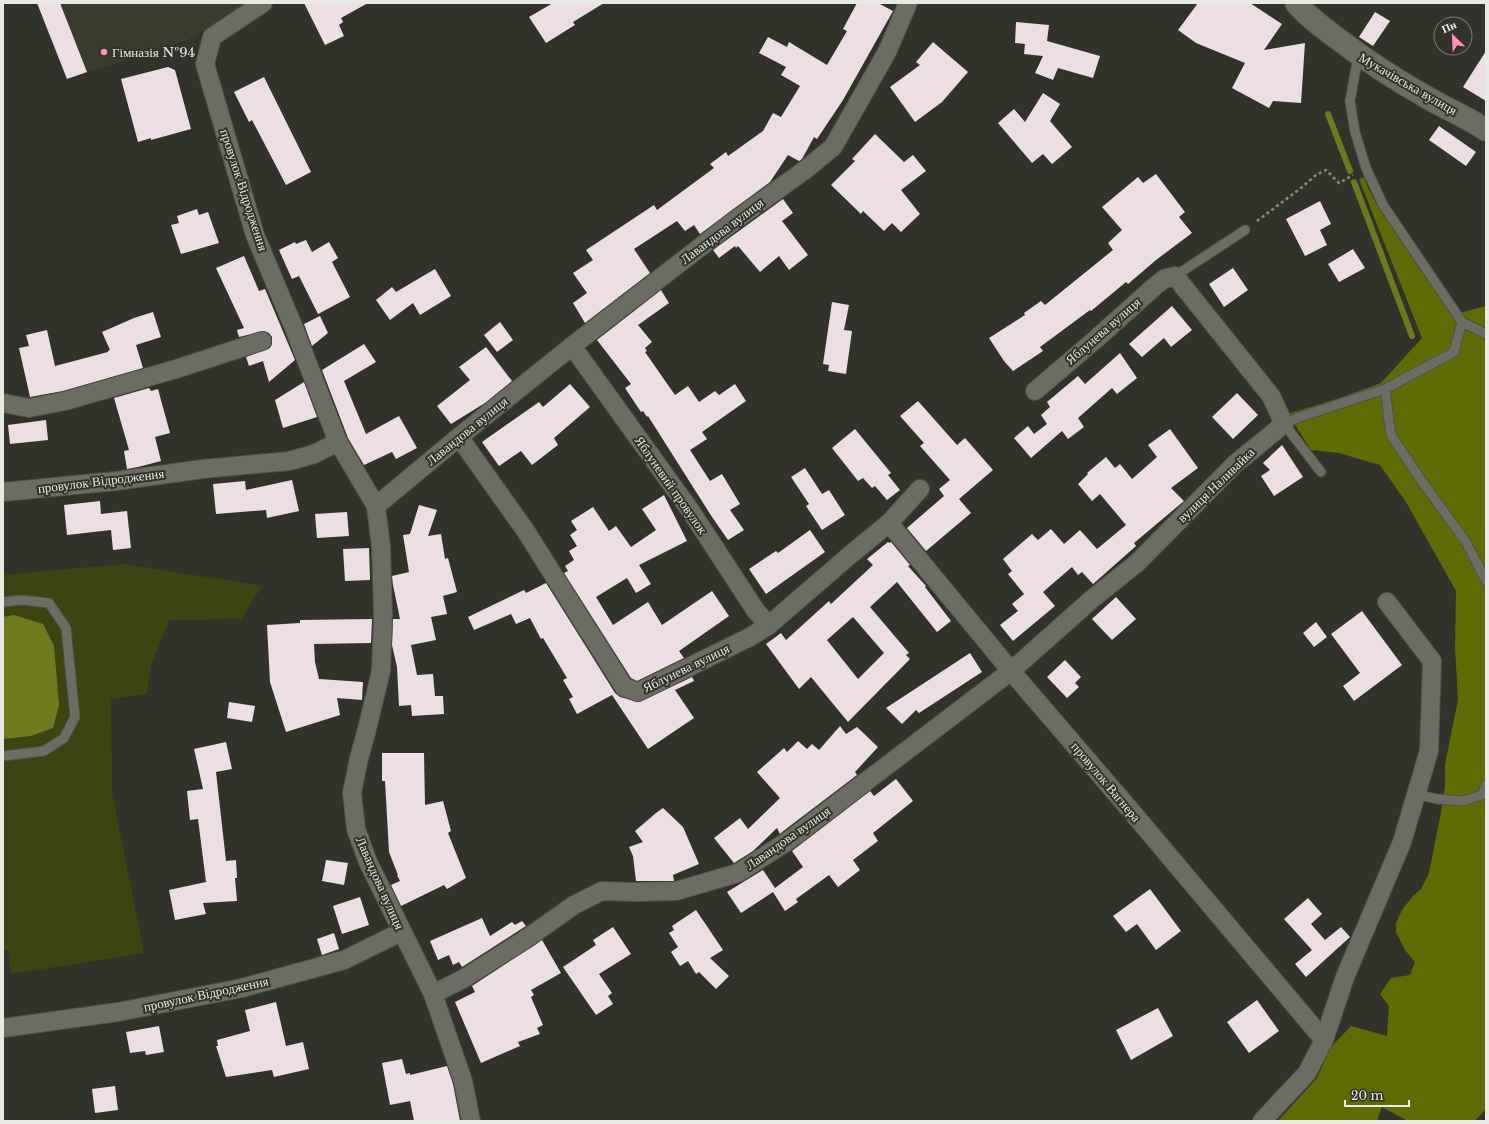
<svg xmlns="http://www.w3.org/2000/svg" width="1489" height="1124" viewBox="0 0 1489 1124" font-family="'Libre Baskerville',serif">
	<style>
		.built { fill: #393b2c }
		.green { fill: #3d4411 }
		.forest { fill: #616b06 }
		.water { fill: #6f7a1f }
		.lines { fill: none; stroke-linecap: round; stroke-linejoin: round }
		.stream { stroke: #6f7a1f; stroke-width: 6 }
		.building { fill: #ecdee3; fill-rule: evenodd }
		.lane-casing { stroke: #4f5148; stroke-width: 11 }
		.street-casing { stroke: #4f5148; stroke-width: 20 }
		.secondary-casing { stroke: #4f5148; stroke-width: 24 }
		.path { stroke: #8d8f87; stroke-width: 2.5; stroke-dasharray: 3 3; stroke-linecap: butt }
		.lane { stroke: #6b6d63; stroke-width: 9 }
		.street { stroke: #6b6d63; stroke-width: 18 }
		.secondary { stroke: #6b6d63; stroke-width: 22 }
		.poi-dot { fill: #ff8ebb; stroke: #31332a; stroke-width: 1.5 }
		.labels { text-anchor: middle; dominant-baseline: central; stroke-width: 4; stroke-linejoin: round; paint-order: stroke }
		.poi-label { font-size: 13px; fill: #e8e9e3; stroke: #31332a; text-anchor: start }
		.street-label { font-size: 13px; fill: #e8e9e3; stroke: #31332a }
	</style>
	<rect width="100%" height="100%" fill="#31332a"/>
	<!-- built -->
	<polygon class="built" points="37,3 249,3 188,40 67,79"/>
	<!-- green -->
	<polygon class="green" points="125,564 262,586 241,619 169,620 151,666 147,694 111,699 112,793 144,953 11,974 8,950 3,951 3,575"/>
	<!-- forest -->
	<polygon class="forest" points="1364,177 1368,188 1380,210 1451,315 1486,306 1486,1109 1475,1121 1408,1121 1382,1107 1377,1121 1278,1121 1317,1078 1330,1048 1351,1026 1387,1036 1389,1006 1380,994 1391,978 1410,975 1415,962 1405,950 1396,932 1396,923 1402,910 1413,896 1421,889 1429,873 1441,812 1445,786 1445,764 1458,700 1455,647 1456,591 1406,502 1380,465 1339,453 1311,450 1288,414 1340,398 1381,383 1422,338 1359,179"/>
	<!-- water -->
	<polygon class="water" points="14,615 43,624 54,646 59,705 53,728 31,736 3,739 3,617"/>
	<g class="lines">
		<!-- stream -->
		<g class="stream">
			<polyline points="1328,114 1350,171"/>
			<polyline points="1354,182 1412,336"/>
		</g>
	</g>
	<!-- building -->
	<g class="building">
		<polygon points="37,3 60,3 87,72 67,79"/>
		<polygon points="304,3 368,3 341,18 343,22 339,25 344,36 325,45"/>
		<polygon points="553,3 604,3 573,22 575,25 546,43 529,17"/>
		<polygon points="857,3 878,3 893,11 843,100 817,139 814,137 802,159 799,161 788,155 770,182 700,234 694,225 685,231 677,221 634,249 650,273 585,323 573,303 587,293 573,273 593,260 586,250 654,205 657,210 714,168 710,164 726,152 728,156 763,131 773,113 781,117 800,86 781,75 786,67 759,53 768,37 787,47 789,42 827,65 847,31 843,29"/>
		<polygon points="1198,3 1250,3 1282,24 1264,50 1305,43 1301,103 1273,101 1269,108 1232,88 1245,63 1196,43 1178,30"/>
		<polygon points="1375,12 1390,21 1373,46 1359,37"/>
		<polygon points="1016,22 1049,25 1047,41 1100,56 1093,78 1058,68 1053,80 1035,73 1043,56 1024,54 1025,44 1015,43"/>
		<polygon points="933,42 968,72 942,102 915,122 890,87 920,65 916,62"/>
		<polygon points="1486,51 1486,101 1463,87"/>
		<polygon points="168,67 175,70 191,129 151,140 151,138 138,142 121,79"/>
		<polygon points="264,77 311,172 286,185 252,120 249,122 234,92"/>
		<polygon points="1043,93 1060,104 1050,121 1072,147 1052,164 1043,154 1032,163 998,123 1014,109 1025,122"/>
		<polygon points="1439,126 1476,152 1466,166 1429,140"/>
		<polygon points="875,134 904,162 913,155 926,171 901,190 920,214 901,232 892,223 884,231 863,211 861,214 831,185 855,161 852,159"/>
		<polygon points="1156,174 1185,212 1179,217 1192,233 1156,260 1128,284 1126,282 1091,311 1090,310 1040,347 1043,351 1013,371 1004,361 989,338 1025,315 1024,313 1041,301 1045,305 1113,250 1108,243 1122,230 1102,207 1138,177 1143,183"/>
		<polygon points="783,199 793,213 782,221 808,255 789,270 779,256 760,272 738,246 736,248 735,246 719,258 713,250"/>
		<polygon points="1320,201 1331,224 1320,230 1327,245 1305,256 1286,219"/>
		<polygon points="197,209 199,215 208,212 219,243 181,254 171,225 179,223 177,216"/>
		<polygon points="306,240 312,252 329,242 338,258 332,262 350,297 318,314 299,276 292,279 279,250 295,242 296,244"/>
		<polygon points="1353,249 1365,268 1339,282 1328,264"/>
		<polygon points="244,256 259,291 265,289 295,360 269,382 263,361 249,366 246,357 270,348 272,344 272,337 269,333 264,331 239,337 237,330 244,328 216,268"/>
		<polygon points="1233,268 1248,290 1224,307 1209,284"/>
		<polygon points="435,269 451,296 420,315 413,303 390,320 376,300 392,287 396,292"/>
		<polygon points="661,290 669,303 638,325 652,342 645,348 647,351 645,352 675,395 688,386 699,402 715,391 719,395 735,384 746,401 702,432 707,439 690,450 710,481 722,474 740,504 730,510 744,530 728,540 712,517 648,416 647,417 643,411 641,412 625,388 631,384 597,340"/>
		<polygon points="832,302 849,305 844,330 852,331 846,374 828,371 829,365 823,364"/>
		<polygon points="1172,306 1192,330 1171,347 1164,338 1142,357 1129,344"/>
		<polygon points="153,312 161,337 136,345 143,368 63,391 30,397 19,348 29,346 26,335 47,330 55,366 108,352 108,351 110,350 102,332 134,318"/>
		<polygon points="320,316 328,333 312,346 304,324"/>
		<polygon points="500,322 513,340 497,352 484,335"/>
		<polygon points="364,344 376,362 344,381 366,434 399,416 417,448 396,459 392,452 364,465 348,438 322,370"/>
		<polygon points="486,347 512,381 485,403 451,424 437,406 470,380 459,367"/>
		<polygon points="1120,353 1137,378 1117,394 1112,388 1078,418 1084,427 1068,439 1062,431 1031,458 1014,438 1028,426 1034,434 1047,424 1041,415 1050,407 1047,402 1078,376 1085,384"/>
		<polygon points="304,382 317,417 283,428 275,400"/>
		<polygon points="570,384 590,407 554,438 558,445 532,465 521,451 499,466 482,442 539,402 543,407"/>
		<polygon points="149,388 151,391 158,389 170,433 155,437 161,461 138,467 127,469 124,451 129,450 114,398"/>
		<polygon points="1237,393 1258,415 1233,439 1212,417"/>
		<polygon points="918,401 957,445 965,438 993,470 959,499 971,513 926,551 907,528 944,496 939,489 950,480 920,446 924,443 900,416"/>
		<polygon points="46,420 48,440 10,444 8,425"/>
		<polygon points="855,429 891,473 888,475 900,490 887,500 875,486 872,488 863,478 858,481 832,448"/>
		<polygon points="1170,429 1198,468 1171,488 1184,501 1134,543 1136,546 1093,584 1082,572 1078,575 1072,567 1043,592 1055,606 1013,641 1000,625 1018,611 1012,604 1024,594 1008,574 1012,571 1003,559 1032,534 1038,540 1051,529 1064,544 1080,530 1097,549 1126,525 1100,494 1092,501 1078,484 1088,474 1087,473 1106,457 1115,468 1120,464 1132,479 1157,457 1148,445"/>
		<polygon points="1282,445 1303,477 1274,496 1261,476 1270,470 1263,463"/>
		<polygon points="805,468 822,494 829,490 845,515 822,530 806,506 809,504 791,477"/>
		<polygon points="292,480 299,511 267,518 266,510 216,514 213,484 245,481 246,490"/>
		<polygon points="664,495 687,541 639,565 651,584 636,593 627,578 596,597 613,625 648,602 662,625 712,591 729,616 679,651 684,658 637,681 631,678 564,573 568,571 565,566 574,560 569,551 577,546 570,535 577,530 571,521 593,507 609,531 616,526 631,547 656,530 642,509"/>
		<polygon points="100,501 101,514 127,511 131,548 113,550 111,530 67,535 64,505"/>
		<polygon points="419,505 437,510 428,536 441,534 445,559 448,558 457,592 443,596 447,614 431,617 436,640 411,645 417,675 433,674 435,696 443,696 444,714 412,716 411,705 399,706 397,667 392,645 393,619 400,619 393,585 392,576 409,572 403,535 410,534"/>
		<polygon points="347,512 349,536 317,538 315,514"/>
		<polygon points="810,530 825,552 766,594 749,569 776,551 778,553"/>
		<path d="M888 542 889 543 891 542 910 565 908 566 926 586 925 587 951 621 937 632 897 582 870 607 909 653 906 655 910 659 848 722 811 677 799 689 766 644 781 633 786 640 829 601 831 604 873 565 867 559ZM853 617 884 653 858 679 827 640Z"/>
		<polygon points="369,548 370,580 345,581 343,549"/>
		<polygon points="546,583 615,693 620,697 639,702 692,677 694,681 675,690 694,718 648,749 612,695 577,714 569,699 573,697 563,680 567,678 543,638 541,639 530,618 516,624 511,614 474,630 468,617 524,590 526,593"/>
		<polygon points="1116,597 1136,619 1112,640 1092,619"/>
		<polygon points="1362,611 1402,665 1354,701 1343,686 1360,673 1331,634"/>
		<polygon points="372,619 371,643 314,644 315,662 319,679 363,682 362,700 337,698 340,715 286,732 270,682 267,625 300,623 300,620"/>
		<polygon points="1316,622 1327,637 1314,647 1303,633"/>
		<polygon points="970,653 982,672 919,713 916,710 902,724 886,708"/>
		<polygon points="1065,660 1081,677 1075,683 1079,687 1067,698 1047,677"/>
		<polygon points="229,702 255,706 252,722 227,718"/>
		<polygon points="840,726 846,734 857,727 878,747 855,772 857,775 782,832 780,834 777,828 753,851 734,863 714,838 740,818 748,829 780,798 757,772 784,748 787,752 798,741 807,749 812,744 819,750"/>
		<polygon points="226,742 232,769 216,772 226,861 236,860 237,878 235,878 237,901 203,903 206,914 175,920 169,890 206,882 198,819 190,820 187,791 203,789 194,749"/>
		<polygon points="382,753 424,753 425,805 443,801 451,831 448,833 466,878 447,889 444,885 401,906 391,885 400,881 397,875 398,875 389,852 385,781 382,781"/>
		<polygon points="896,779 913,801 873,833 878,841 853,860 860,870 838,887 829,875 796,899 798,902 785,911 773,892 741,913 727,892 763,870 775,888 803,867 792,851 870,791 874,796"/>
		<polygon points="663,808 683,827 699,864 673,875 674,881 636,881 633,856 629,847 643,842 635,831 656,813"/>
		<polygon points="326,860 348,863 344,885 322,881"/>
		<polygon points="1150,889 1181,931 1156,950 1137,924 1126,932 1113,916"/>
		<polygon points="360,897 369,925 342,934 333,906"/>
		<polygon points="1308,898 1322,914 1311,924 1325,940 1341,927 1350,937 1306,977 1295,964 1312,950 1284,919"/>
		<polygon points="696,910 723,950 710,958 729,976 716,989 699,972 696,974 688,961 680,966 671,952 678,947 669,933 674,930 672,926"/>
		<polygon points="482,918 490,936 512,922 515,925 522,921 526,926 462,967 459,962 453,965 449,955 438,960 430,941"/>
		<polygon points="613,927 631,954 599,974 612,993 608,996 613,1004 596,1015 563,967 596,945 593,940"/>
		<polygon points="334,933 339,949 322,955 317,939"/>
		<polygon points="542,940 561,973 531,990 534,995 531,997 543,1025 537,1028 540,1034 518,1042 520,1046 481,1063 455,1002 475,992 472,986"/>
		<polygon points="1257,1000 1279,1031 1249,1053 1227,1022"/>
		<polygon points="276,1002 286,1046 303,1042 309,1069 274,1077 272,1070 226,1077 216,1046 218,1046 217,1040 250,1031 245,1010"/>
		<polygon points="1158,1008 1173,1036 1131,1060 1116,1030"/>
		<polygon points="159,1026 164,1052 146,1055 145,1051 130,1053 126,1032"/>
		<polygon points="402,1059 406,1074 410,1073 410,1075 447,1066 453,1084 460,1121 414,1121 410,1101 390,1105 382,1063"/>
		<polygon points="115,1086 118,1110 95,1113 92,1089"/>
	</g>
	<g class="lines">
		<!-- lane casing -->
		<g class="lane-casing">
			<g id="lane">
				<polyline points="1360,56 1356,68 1350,101 1355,132 1366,168 1383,205 1462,322 1486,334"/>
				<polyline points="1175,276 1245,230"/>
				<polyline points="1385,389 1391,435 1421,480 1466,542 1486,581"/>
				<polyline points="1321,472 1284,424 1300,417 1385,389 1454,352 1462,322"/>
				<polyline points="3,602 21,600 49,603 66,628 75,717 64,738 44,751 3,756"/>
				<polyline points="1415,794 1437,799 1463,801 1482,795 1486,785"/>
			</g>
		</g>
		<!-- street casing -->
		<g class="street-casing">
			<g id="street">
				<polyline points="263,3 212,37 205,64 255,235 294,328 338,442 376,506"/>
				<polyline points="572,346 690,510 756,611 769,625"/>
				<polyline points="3,403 29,408 65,401 176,369 262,341"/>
				<polyline points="459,437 525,530 624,687 638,692 750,637 769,625 850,555 889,523 920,489"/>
				<polyline points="3,492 116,481 203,469 289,461 314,454 338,442"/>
				<polyline points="889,523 1011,671 1132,812 1324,1040"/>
				<polyline points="433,994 463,979 526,939 574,905 602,891 636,892 676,891 738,873 788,841 1011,671 1092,599 1137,563 1235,464 1284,424 1271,396 1175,276 1164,279 1154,287 1096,339 1035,391"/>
				<polyline points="3,1028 118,1012 242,988 344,960 401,932"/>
				<polyline points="471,1121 463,1081 433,994 368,862 356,829 352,793 359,758 366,733 381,671 383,615 381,547 376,506 459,437 572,346 738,218 805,170 833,147 887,52 908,3"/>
				<polyline points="1262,1121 1307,1073 1324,1040 1345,977 1402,842 1429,751 1432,661 1387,602"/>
			</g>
		</g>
		<!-- secondary casing -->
		<g class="secondary-casing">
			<path id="secondary" d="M1296 3C1309 18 1322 27 1338 39 1369 63 1401 83 1435 102 1452 111 1470 119 1486 130"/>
		</g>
		<!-- path -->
		<polyline class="path" points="1257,221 1301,188 1316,175 1326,170 1339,183 1353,175"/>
		<!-- lane -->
		<use href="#lane" class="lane"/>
		<!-- street -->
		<use href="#street" class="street"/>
		<!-- secondary -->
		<use href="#secondary" class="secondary"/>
	</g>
	<!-- markers -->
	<circle class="poi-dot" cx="104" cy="52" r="4"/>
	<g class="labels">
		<!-- poi labels -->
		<g class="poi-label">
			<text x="112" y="52">Гімназія №94</text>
		</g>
		<!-- street labels -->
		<g class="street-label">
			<text transform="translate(1408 84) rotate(30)">Мукачівська вулиця</text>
			<text transform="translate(244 190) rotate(72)">провулок Відродження</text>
			<text transform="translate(722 231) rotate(-37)">Лавандова вулиця</text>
			<text transform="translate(1103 331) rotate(-41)">Яблунева вулиця</text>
			<text transform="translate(467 431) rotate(-39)">Лавандова вулиця</text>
			<text transform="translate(101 481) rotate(-7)">провулок Відродження</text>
			<text transform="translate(671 485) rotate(55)">Яблуневий провулок</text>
			<text transform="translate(1216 485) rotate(-44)">вулиця Наливайка</text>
			<text transform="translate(686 668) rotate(-26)">Яблунева вулиця</text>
			<text transform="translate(1106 782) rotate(50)">провулок Вагнера</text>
			<text transform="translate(788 838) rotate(-35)">Лавандова вулиця</text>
			<text transform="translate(380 883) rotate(66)">Лавандова вулиця</text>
			<text transform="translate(206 994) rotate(-12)">провулок Відродження</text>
		</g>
	</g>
	<!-- border -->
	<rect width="1489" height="1124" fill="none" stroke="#e8e9e3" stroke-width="8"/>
	<!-- north arrow -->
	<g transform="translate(1453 36) rotate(336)"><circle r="19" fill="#31332a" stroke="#7a7c74"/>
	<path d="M0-3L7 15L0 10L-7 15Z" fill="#ff8ebb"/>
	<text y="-6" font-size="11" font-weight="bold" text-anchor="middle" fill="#e8e9e3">Пн</text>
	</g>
	<!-- scale -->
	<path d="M1345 1100v6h64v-6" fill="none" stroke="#e8e9e3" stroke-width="2"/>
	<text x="1351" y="1100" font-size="12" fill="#e8e9e3" stroke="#31332a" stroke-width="3" paint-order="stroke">20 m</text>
</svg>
